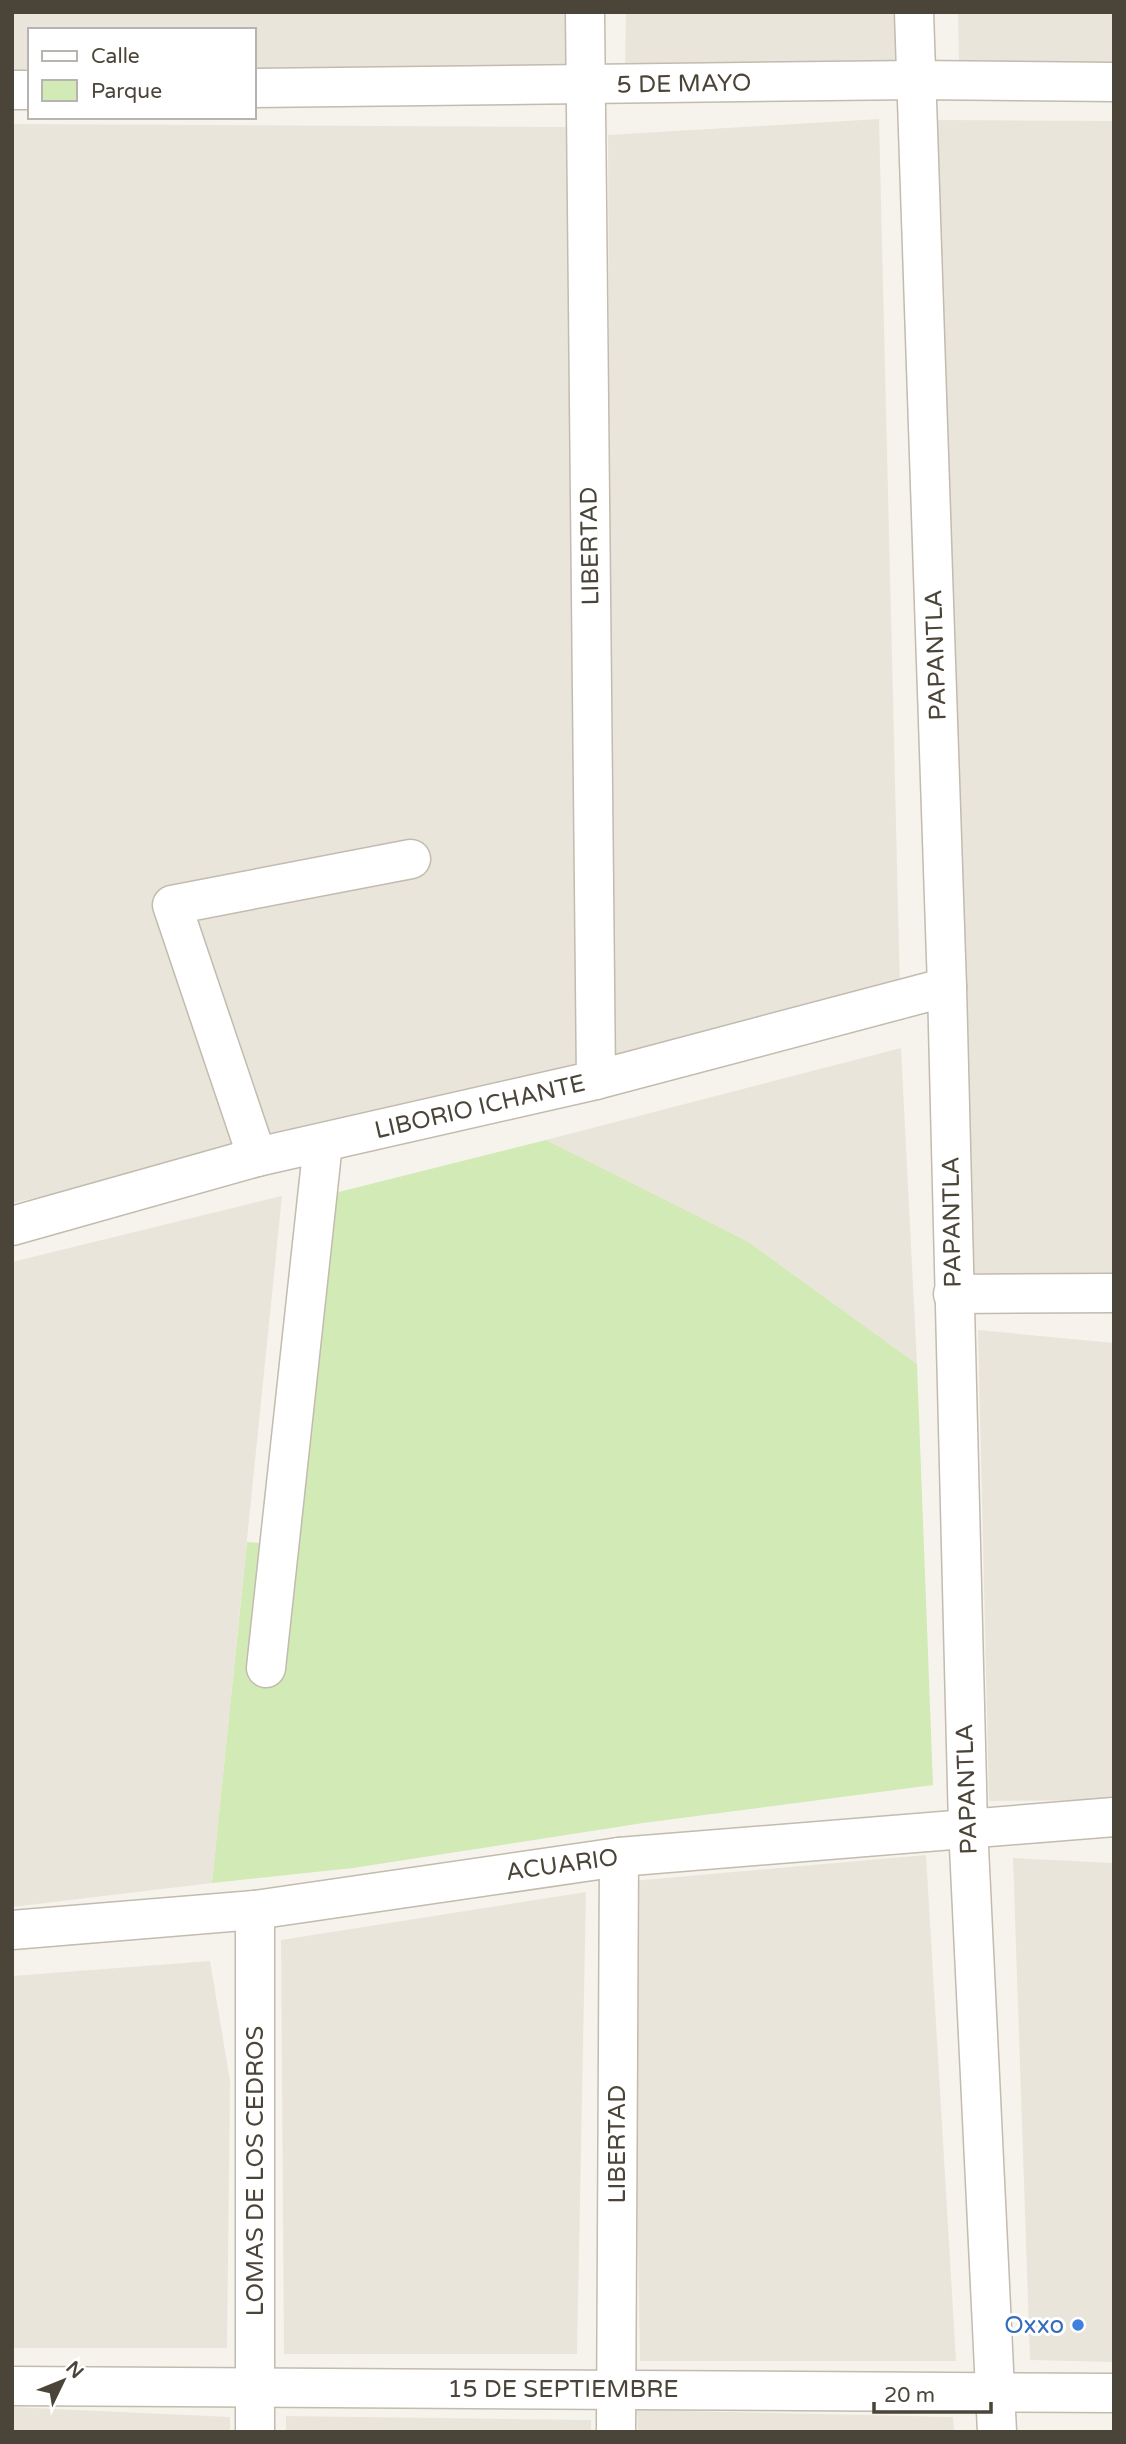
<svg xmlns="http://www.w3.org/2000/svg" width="1126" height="2444" viewBox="0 0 1126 2444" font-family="'Varela Round',sans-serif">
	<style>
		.residential { fill: #eae5da }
		.green { fill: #d2eab5 }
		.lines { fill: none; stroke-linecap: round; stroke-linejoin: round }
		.minor-casing { stroke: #c2bbae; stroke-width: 41 }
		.minor { stroke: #fff; stroke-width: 38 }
		.shop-dot { fill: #3f7fe0; stroke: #fff; stroke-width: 2.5 }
		.labels { text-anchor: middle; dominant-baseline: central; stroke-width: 6; stroke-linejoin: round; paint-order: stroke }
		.street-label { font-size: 24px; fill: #4b4439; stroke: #fff }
		.shop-label { font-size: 24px; fill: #366cbe; stroke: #fff; text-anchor: end }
	</style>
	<rect width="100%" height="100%" fill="#f6f3ec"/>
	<!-- residential -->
	<g class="residential">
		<polygon points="12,12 570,12 569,76 254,79 254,30 30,30 30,81 12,81"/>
		<polygon points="626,12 903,12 903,69 625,74"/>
		<polygon points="958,12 1114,12 1114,65 959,62"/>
		<polygon points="879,119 900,990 612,1067 608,135"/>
		<polygon points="935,120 1114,121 1114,1290 973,1285"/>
		<polygon points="12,124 571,127 589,1080 12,1203"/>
		<polygon points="901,1048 917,1364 747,1241 546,1140"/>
		<polygon points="282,1196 212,1883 12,1907 12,1262"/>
		<polygon points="978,1330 1114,1343 1114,1800 989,1801"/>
		<polygon points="926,1855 956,2361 640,2361 632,1881"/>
		<polygon points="1013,1858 1114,1863 1114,2362 1030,2360"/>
		<polygon points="586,1892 577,2354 284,2354 281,1940"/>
		<polygon points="210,1961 230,2081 227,2348 12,2348 12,1976"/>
		<polygon points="12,2407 230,2417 230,2432 12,2432"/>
		<polygon points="637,2410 953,2417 954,2432 638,2432"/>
		<polygon points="286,2416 591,2420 591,2432 286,2432"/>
	</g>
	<!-- green -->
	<polygon class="green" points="546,1140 747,1241 917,1364 933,1785 643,1823 353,1868 212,1883 247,1542 285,1545 315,1198"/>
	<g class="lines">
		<!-- minor casing -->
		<g class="minor-casing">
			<g id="minor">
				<polyline points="585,12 596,1080"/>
				<polyline points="914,12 947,987 968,1826 997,2432"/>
				<polyline points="254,88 916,80 1114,82"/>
				<polyline points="12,90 30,90"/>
				<polyline points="257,1157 172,905 411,859"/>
				<polyline points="12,1226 257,1157 596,1080 947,987"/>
				<polyline points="953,1294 1114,1293"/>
				<polyline points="266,1668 323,1143"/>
				<polyline points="255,1910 255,2432"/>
				<polyline points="12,1930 255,1910 619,1857 1114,1817"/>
				<polyline points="12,2386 1114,2393"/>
				<polyline points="616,2432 619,1857"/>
			</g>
		</g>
		<!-- minor -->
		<use href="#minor" class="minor"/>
	</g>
	<!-- markers -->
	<circle class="shop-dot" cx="1078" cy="2325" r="7"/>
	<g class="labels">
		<!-- street labels -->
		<g class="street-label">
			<text transform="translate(684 84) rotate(-1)">5 DE MAYO</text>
			<text transform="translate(590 546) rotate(-91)">LIBERTAD</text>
			<text transform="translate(936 655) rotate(-92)">PAPANTLA</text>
			<text transform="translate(480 1107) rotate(-13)">LIBORIO ICHANTE</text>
			<text transform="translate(952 1222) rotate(-91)">PAPANTLA</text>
			<text transform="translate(967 1789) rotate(-92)">PAPANTLA</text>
			<text transform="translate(562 1865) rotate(-8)">ACUARIO</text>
			<text transform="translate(617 2144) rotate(-90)">LIBERTAD</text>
			<text transform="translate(255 2171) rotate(-90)">LOMAS DE LOS CEDROS</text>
			<text x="563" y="2389">15 DE SEPTIEMBRE</text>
		</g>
		<!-- shop labels -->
		<g class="shop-label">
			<text x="1064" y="2325">Oxxo</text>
		</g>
	</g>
	<!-- border -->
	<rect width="1126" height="2444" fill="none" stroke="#4b4439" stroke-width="28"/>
	<!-- legend -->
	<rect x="28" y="28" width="228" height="91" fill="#ffffff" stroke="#b7b4b0" stroke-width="2"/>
	<rect x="42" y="51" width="35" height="10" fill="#ffffff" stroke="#b7b4b0" stroke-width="2"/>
	<text x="91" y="63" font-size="21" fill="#4b4439">Calle</text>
	<rect x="42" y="80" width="35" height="21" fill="#d2eab5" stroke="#b7b4b0" stroke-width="2"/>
	<text x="91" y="98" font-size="21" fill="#4b4439">Parque</text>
	<!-- north arrow -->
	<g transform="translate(63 2381) rotate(47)" stroke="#ffffff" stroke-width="5" paint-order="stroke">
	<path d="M0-5L12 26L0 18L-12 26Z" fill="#4b4439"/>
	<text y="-10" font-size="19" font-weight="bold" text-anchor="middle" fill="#4b4439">N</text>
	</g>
	<!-- scale -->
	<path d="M874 2402v10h117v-10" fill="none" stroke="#4b4439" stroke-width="3.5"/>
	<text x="884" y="2402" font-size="21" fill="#4b4439" stroke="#ffffff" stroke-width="5" paint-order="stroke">20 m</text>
</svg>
